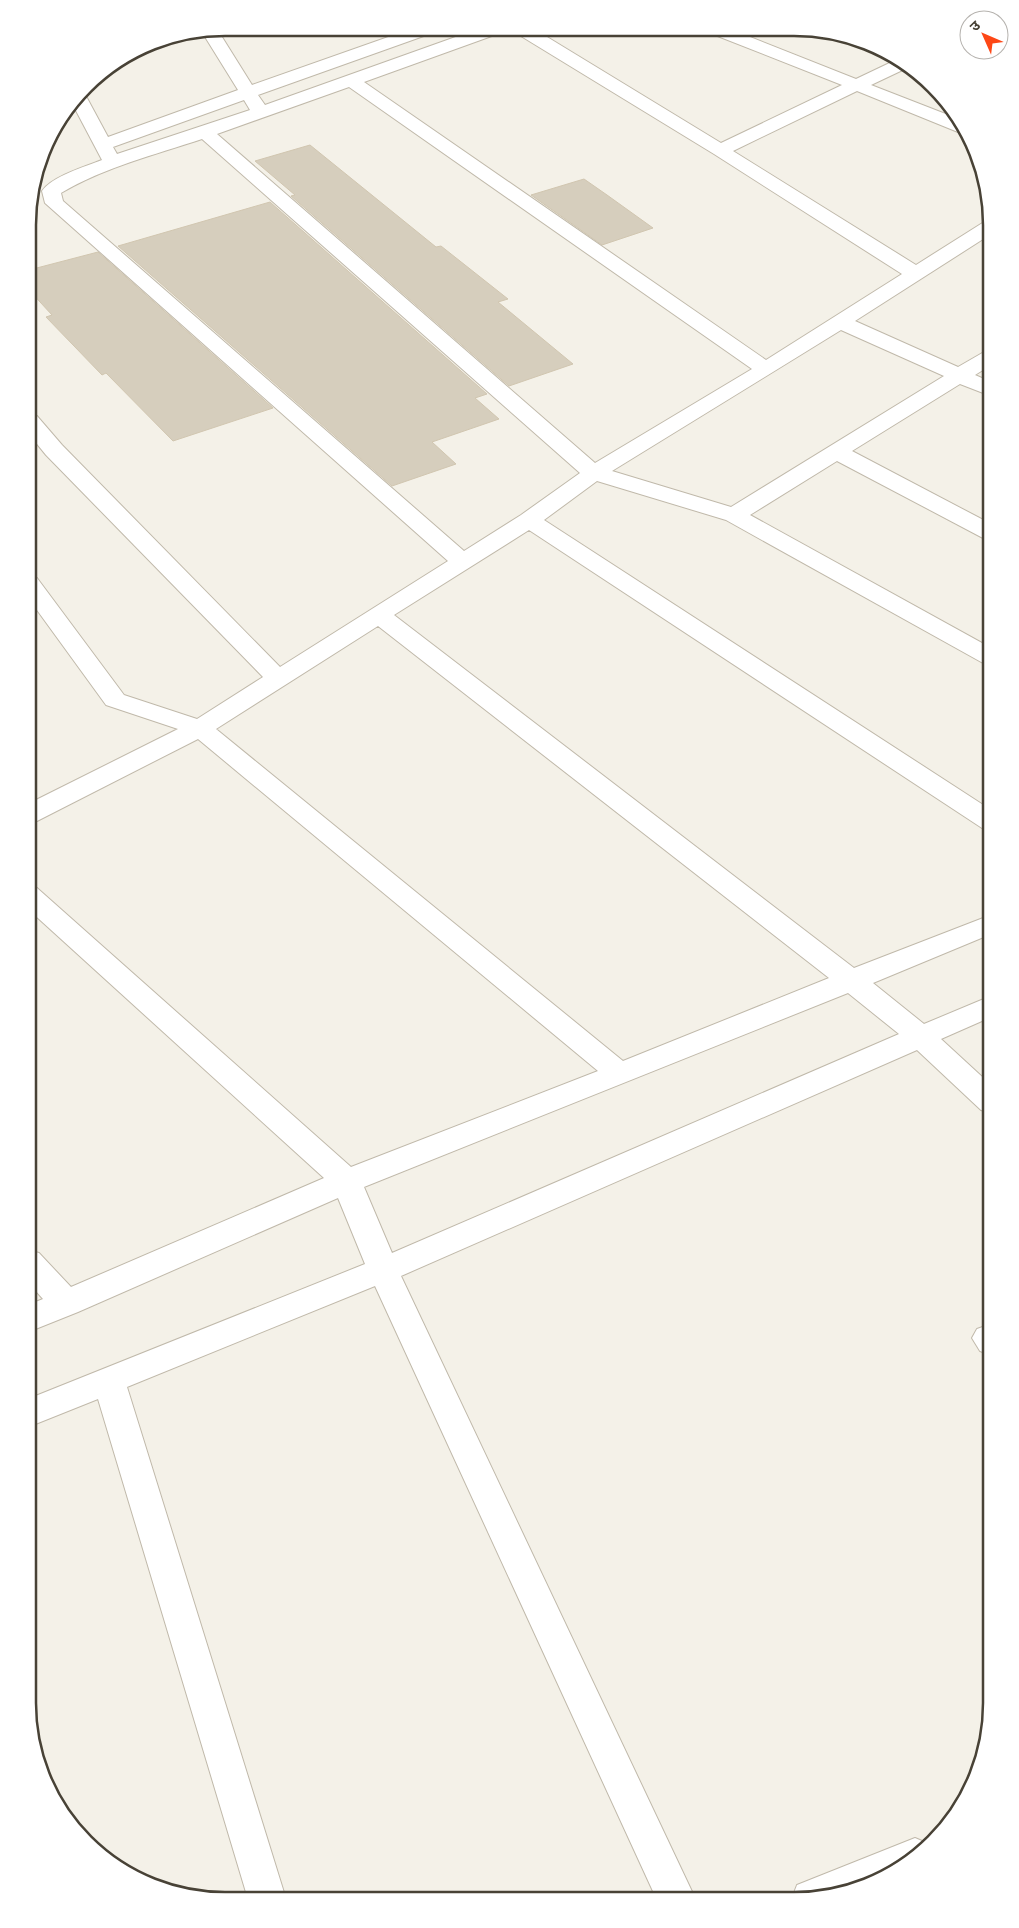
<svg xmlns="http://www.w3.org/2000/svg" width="1019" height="1928" viewBox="0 0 1019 1928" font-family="'Nunito Sans','Noto Sans Devanagari',sans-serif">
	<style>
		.building { fill: #d6cebd; stroke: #d1c6b0 }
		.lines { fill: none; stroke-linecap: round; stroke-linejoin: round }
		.minor-casing { stroke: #c0b9aa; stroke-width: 2 }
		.minor { fill: #fff; fill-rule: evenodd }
		.rim { fill: none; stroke: #484236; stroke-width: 2.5 }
	</style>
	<rect width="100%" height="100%" fill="#f4f1e8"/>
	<!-- building -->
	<g class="building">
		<polygon points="310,145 436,247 441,246 508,299 498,302 573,364 509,386 291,196 295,195 255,161"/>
		<polygon points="584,179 607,195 653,228 602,245 531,195"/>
		<polygon points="270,202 487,394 475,398 499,419 432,442 456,464 392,486 118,246"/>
		<polygon points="98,252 273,408 173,441 106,373 102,375 46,317 52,315 29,290 29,270"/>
	</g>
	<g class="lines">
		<!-- minor casing -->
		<g class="minor-casing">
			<g id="minor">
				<path d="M217 29 252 85 411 29H434L432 33 258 95 265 105 478 29H502L500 33 364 82 766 360 902 274 714 154 516 33 514 29H534L721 143 842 85 715 35 713 31H735L856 79 898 59 909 67 871 85 961 120 967 133 958 132 857 91 733 151 916 265 984 222 991 220V234L855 321 958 367 984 352 991 350V365L975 375 991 382V396L960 384 852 451 991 524V540L983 538 837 461 750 515 991 648V665L983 663 726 520 597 481 544 520 991 810V831L982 828 529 530 394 615 854 968 991 915V934L873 983 924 1024 991 996V1017L941 1039 991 1085V1113L981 1110 917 1050 401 1276 696 1900H657L375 1286 127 1387 286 1899H248L98 1399 28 1427V1399L365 1264 338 1198 78 1312 28 1332V1305L43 1299 28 1282V1250L39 1253 71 1287 324 1178 28 909V885L37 888 351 1167 598 1071 198 739 37 821 28 823V804L178 729 106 705 29 599V576L37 578 124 695 197 719 263 677 46 455 29 434V415L37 416 62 445 280 667 448 561 45 203 42 191C51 177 86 166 102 160L73 105 82 94 87 98 108 137 238 90 202 32ZM349 87 752 369 595 463 217 134ZM244 100 250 110 117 154 113 147ZM202 139 580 473 521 515 464 551 63 201 61 193C105 167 154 155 202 139ZM841 330 944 376 731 507 612 471ZM378 626 829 978 623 1061 216 729ZM848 993 899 1034 392 1253 364 1187Z"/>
				<polygon points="991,1324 991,1355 980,1351 972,1338 977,1329"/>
				<polygon points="915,1838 929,1844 904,1867 857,1890 793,1900 792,1898 797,1885"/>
			</g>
		</g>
		<!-- minor -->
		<use href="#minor" class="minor"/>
	</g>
	<!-- crop -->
	<path d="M0 0H1019V1928H0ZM225 36H794A189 189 0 0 1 983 225V1703A189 189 0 0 1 794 1892H225A189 189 0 0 1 36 1703V225A189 189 0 0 1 225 36Z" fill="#fff" fill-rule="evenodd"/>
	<path class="rim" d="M225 36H794A189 189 0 0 1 983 225V1703A189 189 0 0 1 794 1892H225A189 189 0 0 1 36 1703V225A189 189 0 0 1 225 36Z"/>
	<!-- north arrow -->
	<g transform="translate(984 35) rotate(315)"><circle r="24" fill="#ffffff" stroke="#b6b3af"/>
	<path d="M0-4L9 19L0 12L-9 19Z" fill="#fd4716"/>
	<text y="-8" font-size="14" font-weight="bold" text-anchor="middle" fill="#484236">उ</text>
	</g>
</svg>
